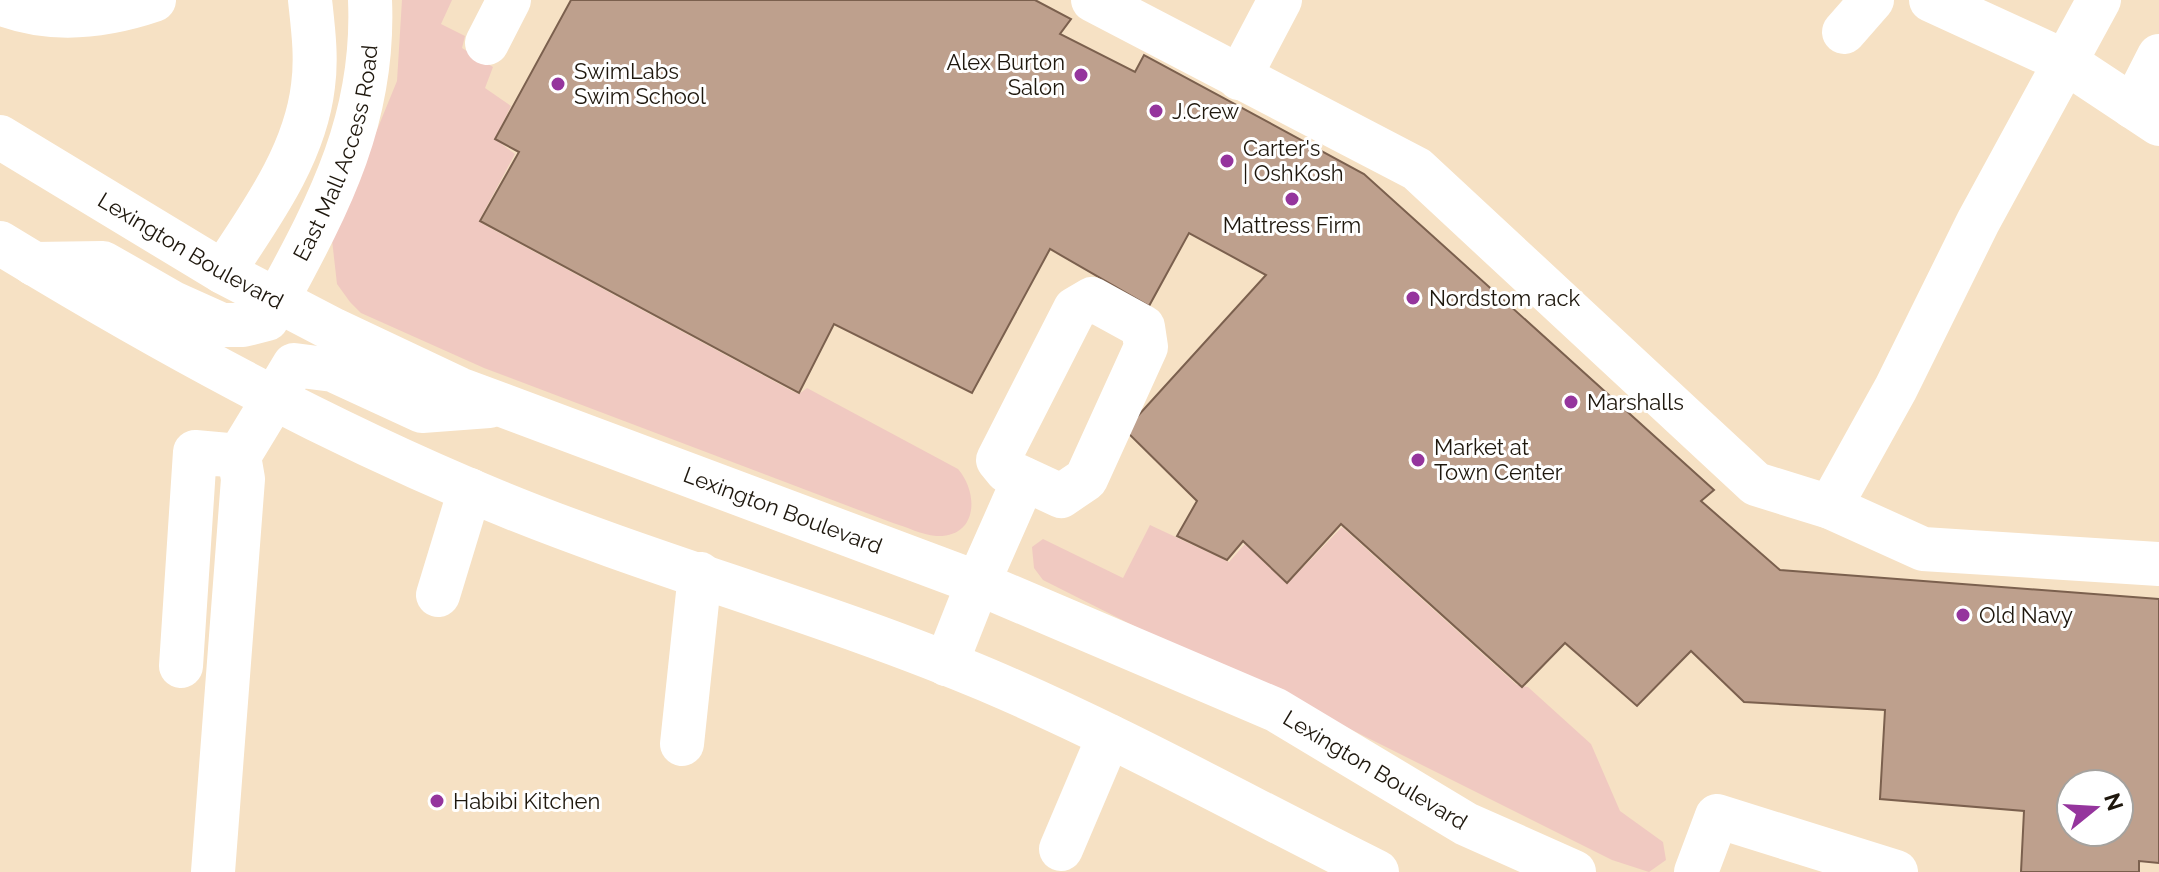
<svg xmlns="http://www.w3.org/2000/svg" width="2159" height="872" font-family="Raleway,sans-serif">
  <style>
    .green { fill: #f0c9c1 }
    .building { fill: #bea08d; stroke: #7b604e; stroke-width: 2; fill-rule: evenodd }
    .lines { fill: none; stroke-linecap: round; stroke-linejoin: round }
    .minor { stroke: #fff; stroke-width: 44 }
    .major { stroke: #fff; stroke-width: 44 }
    .poi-dot { fill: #95359d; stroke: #fff; stroke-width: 3 }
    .labels { text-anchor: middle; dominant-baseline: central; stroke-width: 6; stroke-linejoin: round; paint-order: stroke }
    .poi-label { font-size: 22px; fill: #1e170d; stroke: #fff; text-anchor: start }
    .street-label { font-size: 22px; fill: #1e170d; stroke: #fff }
  </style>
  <rect width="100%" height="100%" fill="#f6e1c4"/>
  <g class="green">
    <path d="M402,0H452L441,24L465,36L462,48L493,67L485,88L511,106L495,139L515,154L480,219L481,223L792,391L799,394L807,388L958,469C979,493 978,538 936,536C922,535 907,527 893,523L484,368L361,313L350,302L337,284L332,240L397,81Z"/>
    <polygon points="1150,525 1229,562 1245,544 1287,584 1342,527 1517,685 1528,687 1591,744 1620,811 1663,842 1666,860 1649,872 1612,860 1252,680 1150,634 1043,580 1034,568 1032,547 1043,539 1123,578"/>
  </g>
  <path class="building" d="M571,0H1035L1071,19L1060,34L1135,72L1144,55L1364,174L1714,490L1701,501L1780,570L2159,599V863L2139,861V872H2021L2024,811L1880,799L1885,710L1744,702L1691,651L1637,706L1565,643L1522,687L1341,524L1287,583L1243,541L1227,560L1177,536L1197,501L1125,430L1266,275L1189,233L1149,306L1050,249L972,393L834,324L799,393L480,221L519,152L495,139ZM2071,784H2119V832H2071Z"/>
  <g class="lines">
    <g class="minor">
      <polyline points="1093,0 1417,169 1756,484 1830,507 1923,549 2159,564"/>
      <polyline points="1931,0 2064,61 2159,124"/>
      <path d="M0,3C50,23 104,17 154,0"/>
      <polyline points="1844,32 1872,0"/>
      <polyline points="487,43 509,0"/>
      <polyline points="1239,78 1280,0"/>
      <polyline points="2133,107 2159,56"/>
      <path d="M223,272C260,216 305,155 313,86C317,57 313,28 310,0"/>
      <polygon points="1092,299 1143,327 1146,347 1086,479 1061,496 1007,471 998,460 1075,309"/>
      <path id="s1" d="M277,300C331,201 375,116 370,0"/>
      <polyline points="1830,507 1896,388 1978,222 2099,0"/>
      <polyline points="978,583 1024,479"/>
      <polyline points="438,595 470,490"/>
      <polyline points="181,666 195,452 239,456"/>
      <polyline points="682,744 700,574"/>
      <polyline points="1061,849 1109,736"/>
      <polyline points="213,872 243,479 239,456 273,400"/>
      <polyline points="1696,872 1717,816 1896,872"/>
    </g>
    <g class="major">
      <path id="s2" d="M0,137L223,272L334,330L459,389L978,583L1276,710L1466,824L1574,872"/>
      <path d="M0,243C159,340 321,429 493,500C655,567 826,612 987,680C1121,737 1248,808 1377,872"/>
      <polyline points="34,264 103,263 173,303 222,325 243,325 267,319 277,300"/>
      <polyline points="273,400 294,365 333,370 422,411 489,406"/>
      <polyline points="946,664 978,583"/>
    </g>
  </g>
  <g class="poi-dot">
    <circle cx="1081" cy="75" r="8"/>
    <circle cx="558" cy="84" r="8"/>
    <circle cx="1156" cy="111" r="8"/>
    <circle cx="1227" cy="161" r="8"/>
    <circle cx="1292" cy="199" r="8"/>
    <circle cx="1413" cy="298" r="8"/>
    <circle cx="1571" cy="402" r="8"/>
    <circle cx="1418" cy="460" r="8"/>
    <circle cx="1963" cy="615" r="8"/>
    <circle cx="437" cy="801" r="8"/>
  </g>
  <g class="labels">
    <g class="poi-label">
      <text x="1065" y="62" text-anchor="end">Alex Burton<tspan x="1065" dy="25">Salon</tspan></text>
      <text x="574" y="71">SwimLabs<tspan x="574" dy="25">Swim School</tspan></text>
      <text x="1172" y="111">J.Crew</text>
      <text x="1243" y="148">Carter's<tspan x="1243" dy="25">| OshKosh</tspan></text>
      <text x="1292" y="225" text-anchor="middle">Mattress Firm</text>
      <text x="1429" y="298">Nordstom rack</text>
      <text x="1587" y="402">Marshalls</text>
      <text x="1434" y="447">Market at<tspan x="1434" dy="25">Town Center</tspan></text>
      <text x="1979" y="615">Old Navy</text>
      <text x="453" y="801">Habibi Kitchen</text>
    </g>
    <g class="street-label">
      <text stroke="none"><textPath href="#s1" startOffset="160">East Mall Access Road</textPath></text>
      <text stroke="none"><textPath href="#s2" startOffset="222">Lexington Boulevard</textPath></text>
      <text stroke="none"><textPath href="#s2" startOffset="870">Lexington Boulevard</textPath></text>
      <text stroke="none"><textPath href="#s2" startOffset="1518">Lexington Boulevard</textPath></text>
    </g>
  </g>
  <g transform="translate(2095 808) rotate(72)"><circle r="38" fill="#ffffff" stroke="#a5a29e" stroke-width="2"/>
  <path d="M0-6L14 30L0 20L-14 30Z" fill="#95359d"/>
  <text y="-12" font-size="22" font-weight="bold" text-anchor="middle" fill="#1e170d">N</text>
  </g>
</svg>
